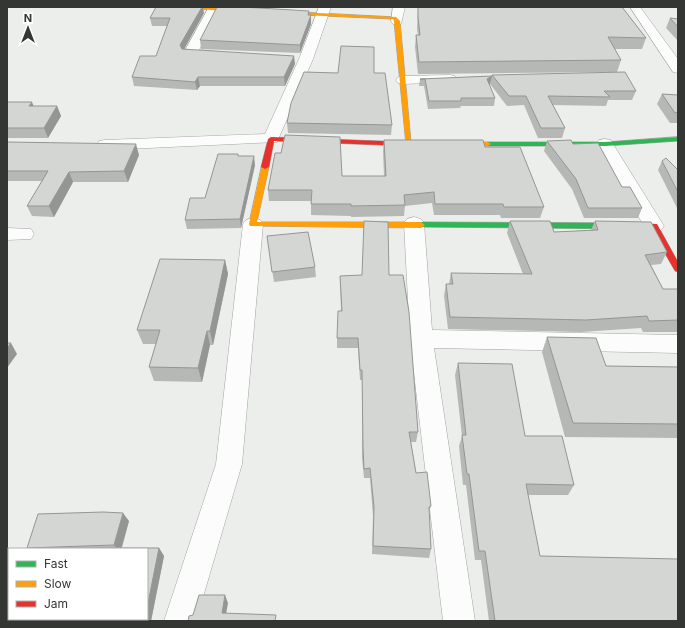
<svg xmlns="http://www.w3.org/2000/svg" width="685" height="628" font-family="Inter,sans-serif">
  <style>
    .lines { fill: none; stroke-linecap: round; stroke-linejoin: round }
    .street-casing { stroke: #a2a4a2; stroke-width: 1 }
    .fast-casing { stroke: #a2a4a2; stroke-width: 1 }
    .slow-casing { stroke: #a2a4a2; stroke-width: 1 }
    .jam-casing { stroke: #a2a4a2; stroke-width: 1 }
    .street { fill: #fcfcfc; fill-rule: evenodd }
    .fast { fill: #30b455; fill-rule: evenodd }
    .slow { fill: #ff9f0a; fill-rule: evenodd }
    .jam { fill: #e5322d; fill-rule: evenodd }
    .wall { fill: #b6b8b6 }
    .shaded-wall { fill: #949694 }
    .building { fill: #d4d6d4; stroke: #949694 }
  </style>
  <rect width="100%" height="100%" fill="#eceeec"/>
  <g class="lines">
    <g class="street-casing">
      <g id="street">
        <polygon points="209,7 219,7 220,9 199,50 220,52 222,55 220,58 185,57 183,54"/>
        <polygon points="319,7 331,7 313,59 277,142 105,150 99,149 97,145 99,141 105,140 265,134 299,59"/>
        <polygon points="393,7 405,7 401,24 393,24 391,21"/>
        <polygon points="630,7 640,7 678,59 678,73 673,72"/>
        <polygon points="450,75 455,76 457,79 455,82 403,84 398,83 396,80 398,77 403,76"/>
        <polygon points="605,139 611,140 613,144 664,226 661,230 654,232 647,230 644,226 597,144 599,140"/>
        <polygon points="414,217 421,219 424,223 432,330 678,335 678,353 434,348 475,621 443,621 410,339 404,223 407,219"/>
        <polygon points="253,218 260,220 263,224 242,464 196,621 164,621 216,464 243,224 246,220"/>
        <polygon points="7,228 31,229 34,234 31,239 7,240"/>
      </g>
    </g>
    <g class="fast-casing">
      <g id="fast">
        <polygon points="678,137 678,141 605,146 488,146 485,144 488,142 605,142"/>
        <polygon points="421,222 639,223 643,226 639,229 418,227 417,225"/>
      </g>
    </g>
    <g class="slow-casing">
      <g id="slow">
        <polygon points="186,7 246,9 249,11 246,13 188,8"/>
        <polygon points="280,11 396,17 400,21 411,142 488,142 491,144 488,146 406,145 394,21 393,19 278,14 277,13"/>
        <polygon points="262,165 265,165 269,167 257,222 421,222 425,225 421,228 250,226 249,224"/>
      </g>
    </g>
    <g class="jam-casing">
      <g id="jam">
        <polygon points="271,137 408,142 411,144 408,146 274,141 269,167 265,169 261,167 268,139"/>
        <polygon points="639,223 657,224 678,262 678,272 675,271 651,229 636,228 635,226 636,224"/>
      </g>
    </g>
    <use href="#street" class="street"/>
    <use href="#fast" class="fast"/>
    <use href="#slow" class="slow"/>
    <use href="#jam" class="jam"/>
  </g>
  <g class="wall">
    <polygon points="286,7 309,7 309,8"/>
    <polygon points="418,7 622,7 646,38 642,49 615,49 621,60 617,72 418,74 415,47 416,35 418,35 417,29"/>
    <polygon points="309,11 309,15 311,24 300,53 201,49 200,40"/>
    <polygon points="204,13 184,49 295,64 285,86 200,86 197,90 134,86 132,77 156,56 167,26 152,26 150,18"/>
    <polygon points="670,18 678,19 678,41 666,28"/>
    <polygon points="374,73 392,125 391,135 288,133 287,123"/>
    <polygon points="492,75 636,91 632,100 608,100 606,106 553,105 565,128 562,138 538,138 524,105 507,106 490,84"/>
    <polygon points="492,76 490,84 489,85 495,98 494,106 461,106 460,108 428,109 424,86 419,86 420,79"/>
    <polygon points="662,94 678,95 678,123 670,123 657,104"/>
    <polygon points="7,102 33,106 57,106 61,116 48,138 7,138"/>
    <polygon points="384,140 485,147 544,207 540,218 501,218 500,215 434,215 432,203 405,206 404,216 351,217 351,216 311,215 311,201 269,201 268,190 342,176 384,176 383,151"/>
    <polygon points="547,141 573,144 622,187 642,208 638,218 584,218 572,189 544,151"/>
    <polygon points="7,142 139,155 128,182 73,182 54,217 32,216 27,206 42,181 7,181"/>
    <polygon points="238,154 238,156 255,165 241,228 187,229 185,220 205,198"/>
    <polygon points="662,161 678,170 678,210 658,170"/>
    <polygon points="510,221 554,232 591,230 595,221 667,252 661,264 651,265 663,289 678,289 678,332 643,332 641,328 581,332 448,329 444,296 446,284 449,284 451,273 523,274 507,233"/>
    <polygon points="267,236 315,267 316,277 274,282"/>
    <polygon points="225,260 228,274 213,345 210,345 202,382 154,381 149,367 156,344 143,344 137,330"/>
    <polygon points="389,275 418,432 416,442 411,442 416,473 431,506 429,512 431,549 429,558 372,554 373,516 370,478 364,478 362,458 362,380 360,380 358,348 337,348 337,338 341,311 340,276"/>
    <polygon points="547,337 606,366 678,367 678,440 677,438 565,437 542,352"/>
    <polygon points="458,363 525,436 574,485 568,495 528,495 540,556 678,621 489,621 481,560 475,560 466,485 463,485 459,446 462,436 455,375"/>
    <polygon points="129,521 122,548 159,548 164,556 151,621 82,621 147,549 28,549 27,548"/>
  </g>
  <g class="shaded-wall">
    <polygon points="202,7 203,7 204,13 182,53 180,45"/>
    <polygon points="309,11 309,19 311,15 311,24 300,53 300,45 308,15"/>
    <polygon points="294,56 295,64 285,86 284,77"/>
    <polygon points="492,76 490,84 485,87 487,79"/>
    <polygon points="198,77 200,86 197,90 195,82"/>
    <polygon points="32,102 36,112 29,106"/>
    <polygon points="57,106 61,116 48,138 44,128"/>
    <polygon points="136,144 139,155 128,182 124,171"/>
    <polygon points="254,156 255,165 241,228 240,219"/>
    <polygon points="69,172 73,182 54,217 49,206"/>
    <polygon points="225,260 228,274 213,345 210,331"/>
    <polygon points="207,331 210,345 202,382 198,368"/>
    <polygon points="11,343 17,354 7,368 7,348"/>
    <polygon points="123,513 129,521 121,549 117,549 114,545"/>
    <polygon points="159,548 164,556 151,621 144,621 145,619 147,619 147,608"/>
    <polygon points="225,595 228,603 225,620 222,613"/>
  </g>
  <g class="building">
    <polygon points="156,7 202,7 180,45 182,49 294,56 284,77 198,77 195,82 132,77 140,56 156,56 170,18 150,18"/>
    <polygon points="217,7 242,7 309,11 308,15 311,15 300,45 200,40"/>
    <polygon points="418,7 622,7 646,38 608,37 621,60 419,62 416,35 420,35 418,17"/>
    <polygon points="670,18 678,19 678,27"/>
    <polygon points="341,46 374,47 374,73 385,73 392,125 287,123 291,103 304,72 338,73"/>
    <polygon points="625,72 636,91 604,91 610,97 548,96 565,128 541,128 526,96 509,96 492,75"/>
    <polygon points="492,76 487,79 495,98 461,98 461,101 429,101 425,79 420,79"/>
    <polygon points="662,94 678,95 678,112 675,113"/>
    <polygon points="7,102 32,102 29,106 57,106 44,128 7,128"/>
    <polygon points="285,135 340,137 342,176 386,176 384,140 483,140 485,147 520,147 544,207 504,207 503,204 435,204 434,192 404,195 405,205 351,206 351,204 311,204 312,190 268,190 275,153 281,153"/>
    <polygon points="571,140 573,144 598,143 622,187 630,187 642,208 588,208 576,179 547,141"/>
    <polygon points="7,142 136,144 124,171 69,172 49,206 27,206 48,171 7,171"/>
    <polygon points="218,154 238,154 238,156 254,156 240,219 185,220 190,198 205,198"/>
    <polygon points="666,158 678,170 678,192 662,161"/>
    <polygon points="364,221 388,222 389,275 403,275 409,312 418,432 409,432 416,473 427,472 431,506 429,507 431,549 373,546 374,507 370,468 364,469 363,448 362,370 360,370 358,338 337,338 338,311 342,311 340,276 362,275"/>
    <polygon points="510,221 550,221 554,232 598,230 595,221 651,222 667,252 645,255 663,289 678,289 678,320 649,321 647,316 586,320 450,317 446,284 453,284 451,273 532,274"/>
    <polygon points="308,232 315,267 272,272 267,236"/>
    <polygon points="160,259 225,260 210,331 207,331 198,368 149,367 160,330 137,330"/>
    <polygon points="547,337 596,338 606,366 678,367 678,424 573,423"/>
    <polygon points="7,343 11,343 7,348"/>
    <polygon points="458,363 512,364 525,436 562,436 574,485 526,484 540,556 678,559 678,621 495,621 485,551 479,551 469,474 467,474 462,435 466,435"/>
    <polygon points="103,512 123,513 114,545 27,548 38,514"/>
    <polygon points="97,548 159,548 147,608 147,549 97,549"/>
    <polygon points="199,595 225,595 222,613 276,615 275,621 188,621 189,616 193,615"/>
    <polygon points="82,619 145,619 144,621 82,621"/>
  </g>
  <rect width="685" height="628" fill="none" stroke="#343634" stroke-width="16"/>
  <rect x="8" y="548" width="140" height="72" fill="#ffffff" stroke="#aeafae"/>
  <rect x="16" y="561" width="20" height="6" fill="#30b455" stroke="#aeafae"/>
  <text x="44" y="568" font-size="12" fill="#343634">Fast</text>
  <rect x="16" y="581" width="20" height="6" fill="#ff9f0a" stroke="#aeafae"/>
  <text x="44" y="588" font-size="12" fill="#343634">Slow</text>
  <rect x="16" y="601" width="20" height="6" fill="#e5322d" stroke="#aeafae"/>
  <text x="44" y="608" font-size="12" fill="#343634">Jam</text>
  <g transform="translate(28 28)" stroke="#ffffff" stroke-width="3" paint-order="stroke">
  <path d="M0-3L7 15L0 10L-7 15Z" fill="#343634"/>
  <text y="-6" font-size="11" font-weight="bold" text-anchor="middle" fill="#343634">N</text>
  </g>
</svg>
